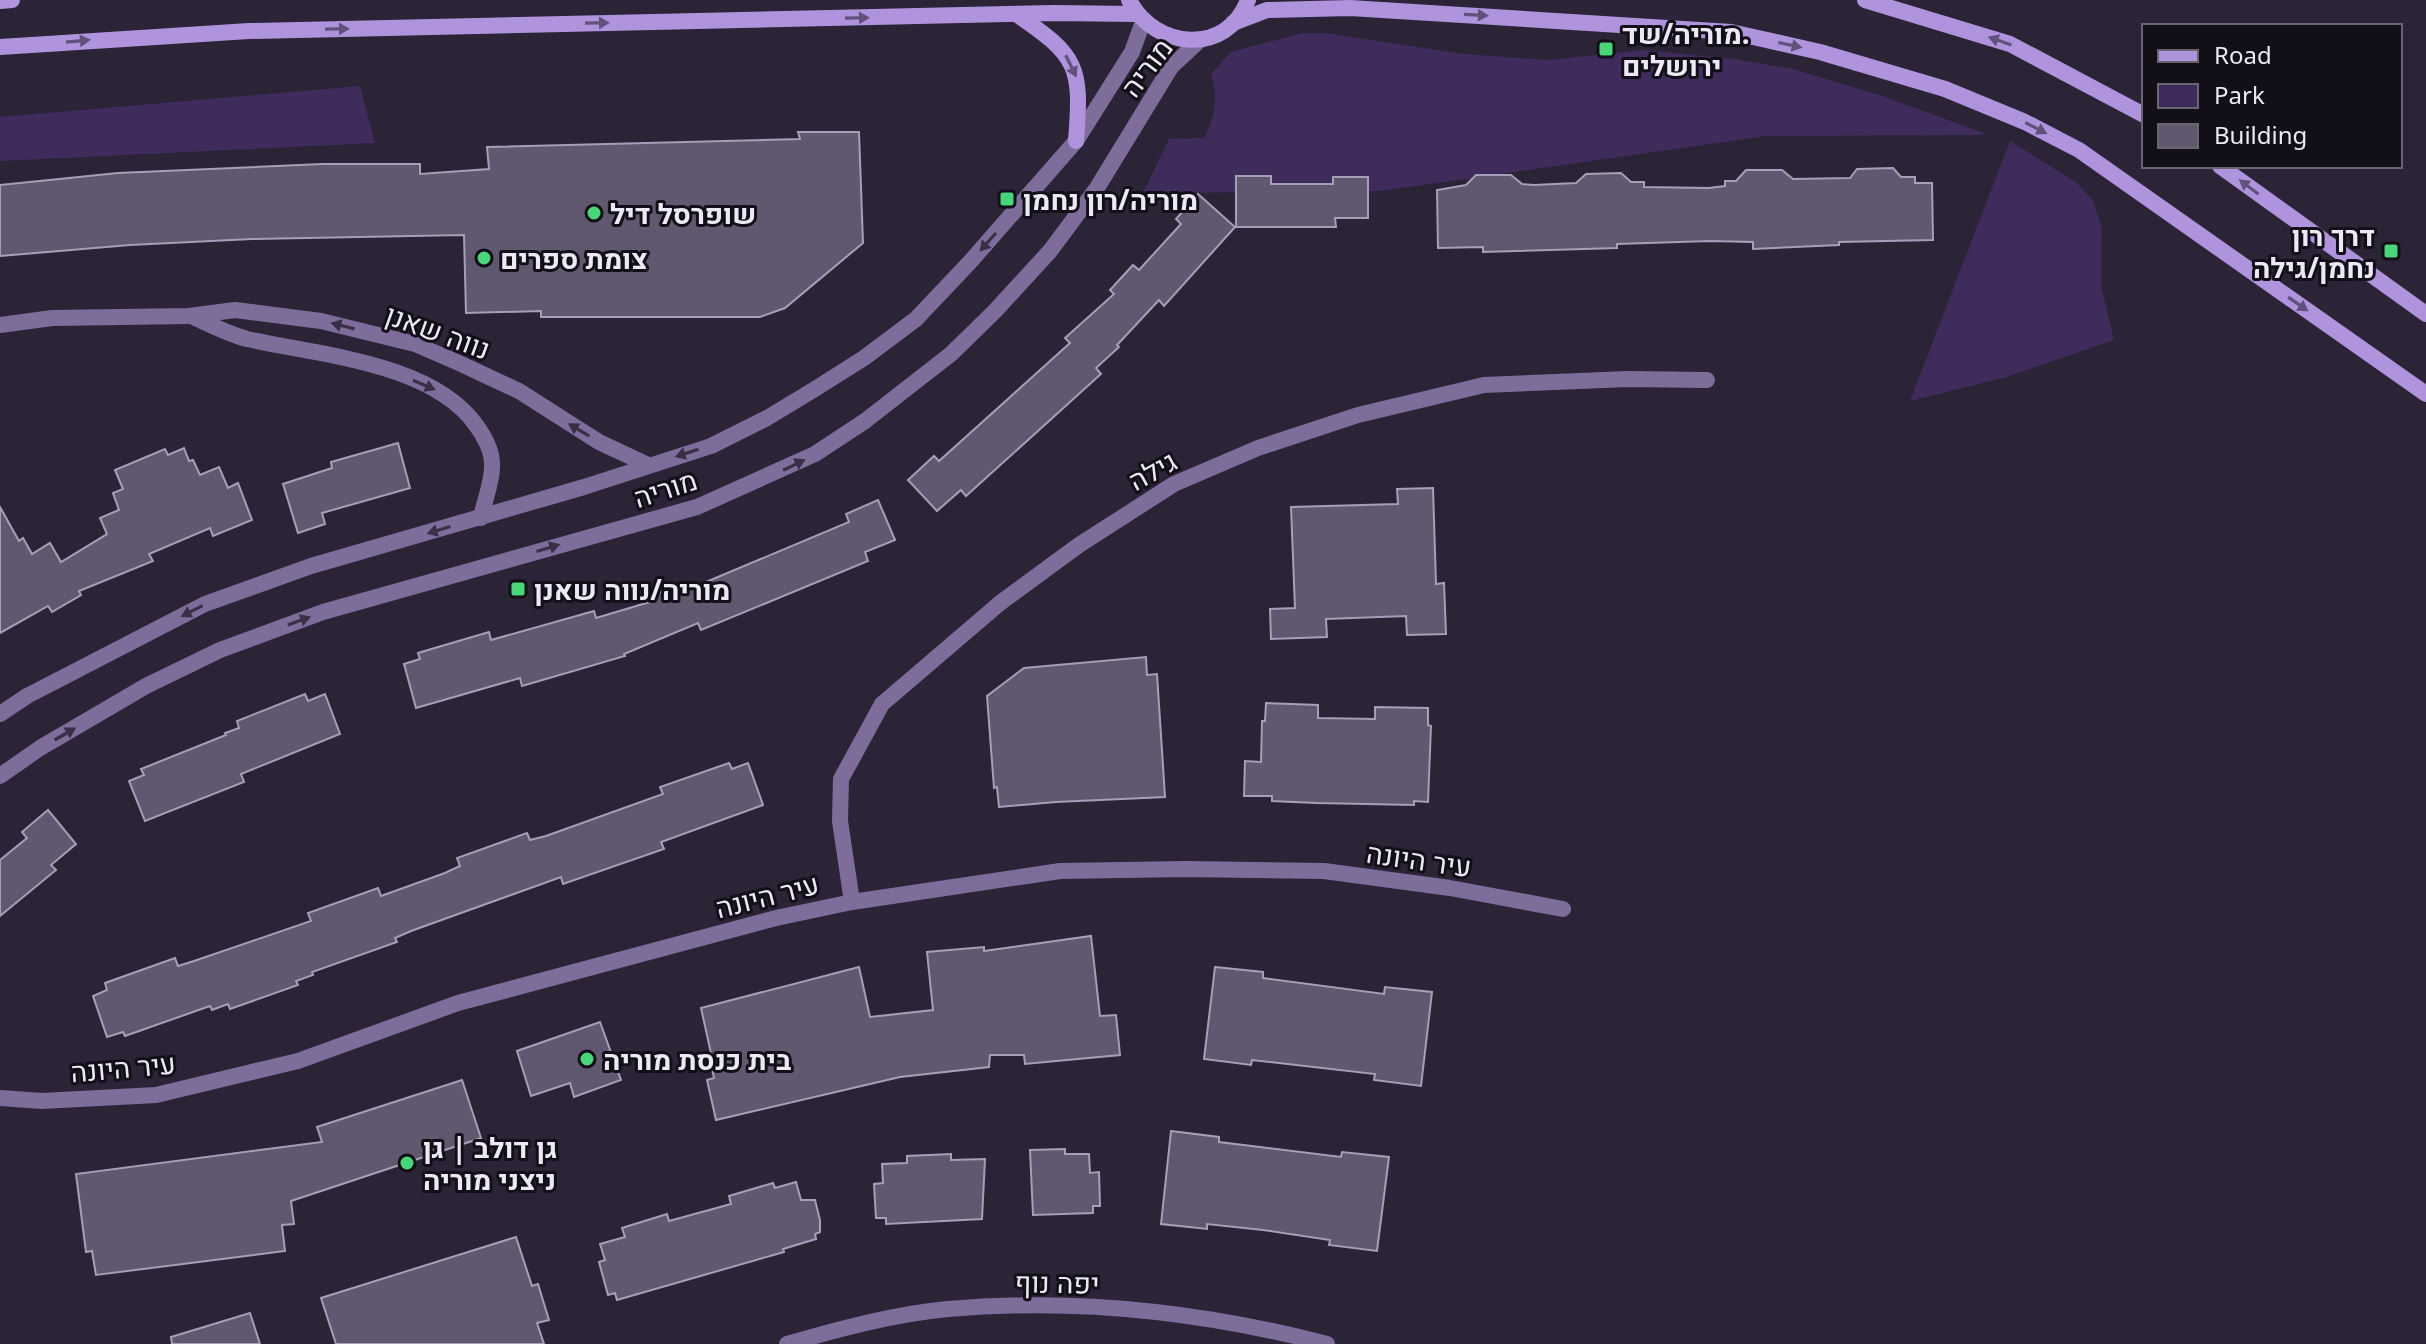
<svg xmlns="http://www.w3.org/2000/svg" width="2426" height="1344" font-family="'Noto Sans',Heebo,sans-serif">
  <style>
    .green { fill: #402b5d }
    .building { fill: #5f586e; stroke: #a79eb7; stroke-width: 2 }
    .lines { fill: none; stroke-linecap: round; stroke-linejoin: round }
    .minor { stroke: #7e6d9b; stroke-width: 16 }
    .tertiary { stroke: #7e6d9b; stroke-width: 16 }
    .secondary { stroke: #af94dd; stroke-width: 16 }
    .oneway { fill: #60527a }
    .oneway2 { fill: #383046 }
    .poi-dot { fill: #47d779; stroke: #120f18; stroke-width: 3 }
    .labels { text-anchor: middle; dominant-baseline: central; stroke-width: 6; stroke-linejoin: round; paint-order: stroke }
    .poi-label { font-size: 28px; font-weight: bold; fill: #ece8f5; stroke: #120f18; text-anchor: start }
    .street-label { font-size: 28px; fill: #ece8f5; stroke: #120f18 }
  </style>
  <rect width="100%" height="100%" fill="#2b2437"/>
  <g class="green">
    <path d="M1303,33H1325L1463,54L1549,60L1644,50L1734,59L1793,69L1882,96L1984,133L1981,135L1766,136L1380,191L1143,193L1169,139L1204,138C1215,118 1219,95 1211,74L1231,52Z"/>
    <polygon points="360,86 375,143 0,161 0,117"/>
    <polygon points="2010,141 2077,183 2093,201 2102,228 2101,286 2114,340 2006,377 1910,401"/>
  </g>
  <g class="building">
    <polygon points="798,132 859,132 863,243 785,308 760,317 541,317 541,311 466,313 464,235 252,239 130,245 0,256 0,185 118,173 322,164 420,164 420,174 489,169 487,147 800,139"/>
    <polygon points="1893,168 1901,177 1915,177 1915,183 1932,183 1933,240 1839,242 1839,245 1753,249 1753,242 1710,241 1617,244 1617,248 1483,252 1483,247 1438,248 1437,190 1466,185 1476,175 1511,175 1522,184 1534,185 1576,183 1586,174 1621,173 1631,182 1644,182 1644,187 1709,188 1725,186 1725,181 1736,181 1746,170 1782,170 1793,179 1850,178 1857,169"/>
    <polygon points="1236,176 1271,176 1271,184 1333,184 1333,177 1368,177 1368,218 1335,218 1336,227 1236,227"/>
    <polygon points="1198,194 1235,227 1164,306 1159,300 1117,345 1119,347 1096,368 1101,374 966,496 961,490 937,511 908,480 934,456 939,461 1070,343 1065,338 1114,294 1110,290 1133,265 1139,270 1181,224 1176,219"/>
    <polygon points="398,443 410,488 322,513 325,524 298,533 283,484 332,468 331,462"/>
    <polygon points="184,448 189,461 193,460 200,475 219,467 228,488 238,483 252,520 213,536 210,528 149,554 153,561 79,591 81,595 52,612 48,606 0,633 0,507 19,541 23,538 32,554 50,543 61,562 107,534 100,518 119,510 113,493 123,489 115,470 165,449 168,455"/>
    <polygon points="1433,488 1436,584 1444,583 1446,634 1407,635 1406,616 1326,619 1327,637 1271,639 1270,609 1295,608 1291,507 1398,504 1397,489"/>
    <polygon points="878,500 895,540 865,552 868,561 701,630 698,623 624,654 625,656 522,686 520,678 416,708 404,664 420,659 418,653 489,632 491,640 594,611 596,618 653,601 651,596 684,583 687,590 849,522 846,514"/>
    <polygon points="1146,657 1147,675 1157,674 1165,797 1056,802 999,807 997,787 994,788 987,696 1024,668"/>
    <polygon points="305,694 308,701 325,694 340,734 241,774 244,782 145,821 129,781 144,775 141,769 226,735 225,733 239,728 237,721"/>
    <polygon points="1266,703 1318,705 1318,718 1375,719 1375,707 1428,708 1428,725 1431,726 1428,802 1414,801 1414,805 1316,803 1272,801 1272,796 1244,796 1245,761 1261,762 1262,721 1265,721"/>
    <polygon points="729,763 732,769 748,763 763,805 661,842 664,849 563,884 561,877 411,931 395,938 397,942 312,972 313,975 296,981 298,985 230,1009 228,1004 212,1010 210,1006 125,1036 123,1032 107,1037 93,996 107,990 105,983 175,958 178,966 194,961 311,921 308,913 378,888 381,896 445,873 460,866 457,858 527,833 530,840 546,836 663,794 660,787"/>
    <polygon points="48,810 76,844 51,865 56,870 0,916 0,860 27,838 22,832"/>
    <polygon points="1091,936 1100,1016 1116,1015 1120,1055 1025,1064 1024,1055 990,1055 989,1067 900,1077 716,1120 707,1080 714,1078 710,1059 712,1058 701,1008 859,967 870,1017 933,1010 927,952 984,947 984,951"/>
    <polygon points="1215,967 1263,972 1263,978 1384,994 1385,987 1432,992 1421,1086 1374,1080 1375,1074 1252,1060 1251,1065 1204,1059"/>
    <polygon points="600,1022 621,1080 574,1097 570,1083 531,1096 517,1051"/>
    <polygon points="462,1080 481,1138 291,1201 294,1224 282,1225 285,1251 96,1275 92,1251 86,1252 76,1174 322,1142 317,1127"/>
    <polygon points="1171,1131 1219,1137 1219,1142 1341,1157 1342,1152 1389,1157 1377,1251 1329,1245 1330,1240 1263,1230 1207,1224 1207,1229 1161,1224"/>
    <polygon points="1065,1149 1065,1154 1089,1154 1090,1173 1099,1172 1100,1206 1093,1206 1093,1213 1033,1215 1030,1150"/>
    <polygon points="951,1154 951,1160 985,1159 982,1219 886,1224 886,1218 876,1218 874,1184 883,1183 882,1164 907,1163 907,1156"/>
    <polygon points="796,1182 801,1200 815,1200 820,1220 820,1232 815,1234 816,1239 783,1249 784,1252 617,1300 615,1293 608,1295 599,1262 605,1260 600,1244 625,1237 622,1228 667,1214 669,1221 731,1204 729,1196 773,1183 775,1188"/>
    <polygon points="516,1237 532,1286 538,1284 549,1320 537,1323 544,1344 336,1344 321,1298"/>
    <polygon points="250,1313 260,1344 172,1344 171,1337"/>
  </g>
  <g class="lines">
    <g class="minor">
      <path d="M191,316C209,324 228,334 247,339C317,355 431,362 476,425C484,436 492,450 492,464C493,481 484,501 481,518"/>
      <polyline points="0,325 52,318 189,316 235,310 321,321 415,344 459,363 519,391 599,442 648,465"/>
      <polyline points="852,902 840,821 841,779 882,704 1000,603 1079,545 1174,484 1258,448 1358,415 1484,385 1628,379 1707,380"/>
      <polyline points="0,1098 42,1101 156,1095 298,1061 458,1003 776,918 852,902 1060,871 1185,869 1324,871 1450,888 1563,909"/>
      <path d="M787,1344C839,1329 894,1314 948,1309C1074,1298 1204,1312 1327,1344"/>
    </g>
    <g class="tertiary">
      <polyline points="0,714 27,696 205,604 311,566 584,487 711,446 767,418 815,389 864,358 916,319 970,262 1076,141 1132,52 1143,22"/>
      <polyline points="0,776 40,748 146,686 220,650 323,612 697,507 815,454 865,421 951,354 995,311 1050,251 1097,188 1171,67 1201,39"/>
    </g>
    <g class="secondary">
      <path d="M1129,0C1155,50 1227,56 1248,0"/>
      <polyline points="1865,0 2010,44 2144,115"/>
      <polyline points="0,1 12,0"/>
      <path d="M1016,14C1078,56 1082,66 1076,141"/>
      <polyline points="1233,23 1267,10 1350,8 1731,32 1820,52 1945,89 2025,122 2079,150 2426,394"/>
      <polyline points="0,47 249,31 1053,13 1136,14"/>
      <polyline points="2220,166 2426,314"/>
    </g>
  </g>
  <defs><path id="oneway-solid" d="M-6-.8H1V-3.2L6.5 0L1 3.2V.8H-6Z" transform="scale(2)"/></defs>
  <g class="oneway">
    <use href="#oneway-solid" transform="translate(1476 15) rotate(3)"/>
    <use href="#oneway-solid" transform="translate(857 18) rotate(-1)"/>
    <use href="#oneway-solid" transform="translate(597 23) rotate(-1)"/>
    <use href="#oneway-solid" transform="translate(337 29) rotate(-1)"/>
    <use href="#oneway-solid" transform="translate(78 41) rotate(-5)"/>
    <use href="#oneway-solid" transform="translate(2000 41) rotate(-161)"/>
    <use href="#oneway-solid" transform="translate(1790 45) rotate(12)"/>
    <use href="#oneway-solid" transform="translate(1071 66) rotate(64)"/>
    <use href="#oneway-solid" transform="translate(2036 128) rotate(27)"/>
    <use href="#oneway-solid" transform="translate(2249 187) rotate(-143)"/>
    <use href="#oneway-solid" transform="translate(2298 304) rotate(35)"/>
  </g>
  <g class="oneway2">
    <use href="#oneway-solid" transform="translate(988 242) rotate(131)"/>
    <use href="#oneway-solid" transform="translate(343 326) rotate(-166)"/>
    <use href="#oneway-solid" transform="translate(424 385) rotate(23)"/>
    <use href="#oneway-solid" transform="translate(579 430) rotate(-149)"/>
    <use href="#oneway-solid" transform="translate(687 453) rotate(162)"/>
    <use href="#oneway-solid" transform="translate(794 465) rotate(-26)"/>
    <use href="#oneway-solid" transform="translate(439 530) rotate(163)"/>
    <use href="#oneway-solid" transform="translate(548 548) rotate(-17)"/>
    <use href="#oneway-solid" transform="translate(192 611) rotate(153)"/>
    <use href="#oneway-solid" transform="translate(299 621) rotate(-20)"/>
    <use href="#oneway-solid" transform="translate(65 734) rotate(-30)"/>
  </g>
  <g class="poi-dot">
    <rect x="1598" y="41" width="16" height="16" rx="4"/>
    <rect x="999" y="191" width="16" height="16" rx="4"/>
    <circle cx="594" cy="213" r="8"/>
    <rect x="2383" y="243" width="16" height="16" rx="4"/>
    <circle cx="484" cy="258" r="8"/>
    <rect x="510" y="581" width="16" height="16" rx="4"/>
    <circle cx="587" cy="1059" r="8"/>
    <circle cx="407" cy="1163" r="8"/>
  </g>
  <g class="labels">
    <g class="poi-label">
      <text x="1622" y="33">מוריה/שד.<tspan x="1622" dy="32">ירושלים</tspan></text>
      <text x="1023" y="199">מוריה/רון נחמן</text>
      <text x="610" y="213">שופרסל דיל</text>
      <text x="2375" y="235" text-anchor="end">דרך רון<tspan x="2375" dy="32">נחמן/גילה</tspan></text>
      <text x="500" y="258">צומת ספרים</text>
      <text x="534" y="589">מוריה/נווה שאנן</text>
      <text x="603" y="1059">בית כנסת מוריה</text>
      <text x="423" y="1147">גן דולב | גן<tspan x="423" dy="32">ניצני מוריה</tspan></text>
    </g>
    <g class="street-label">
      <text transform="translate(1146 67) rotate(-53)">מוריה</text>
      <text transform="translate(438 331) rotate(20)">נווה שאנן</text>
      <text transform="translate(1152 470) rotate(-29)">גילה</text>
      <text transform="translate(665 488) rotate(-18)">מוריה</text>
      <text transform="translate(1419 859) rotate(8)">עיר היונה</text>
      <text transform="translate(767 895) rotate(-14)">עיר היונה</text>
      <text transform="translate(123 1067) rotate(-5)">עיר היונה</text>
      <text transform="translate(1057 1282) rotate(1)">יפה נוף</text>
    </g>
  </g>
  <rect x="2142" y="24" width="260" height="144" fill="#120f18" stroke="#696670" stroke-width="2"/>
  <rect x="2158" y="50" width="40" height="12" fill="#af94dd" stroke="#696670" stroke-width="2"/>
  <text x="2214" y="64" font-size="24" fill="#ece8f5">Road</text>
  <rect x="2158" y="84" width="40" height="24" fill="#402b5d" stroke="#696670" stroke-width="2"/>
  <text x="2214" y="104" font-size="24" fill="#ece8f5">Park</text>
  <rect x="2158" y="124" width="40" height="24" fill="#5f586e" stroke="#696670" stroke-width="2"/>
  <text x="2214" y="144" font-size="24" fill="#ece8f5">Building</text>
</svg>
